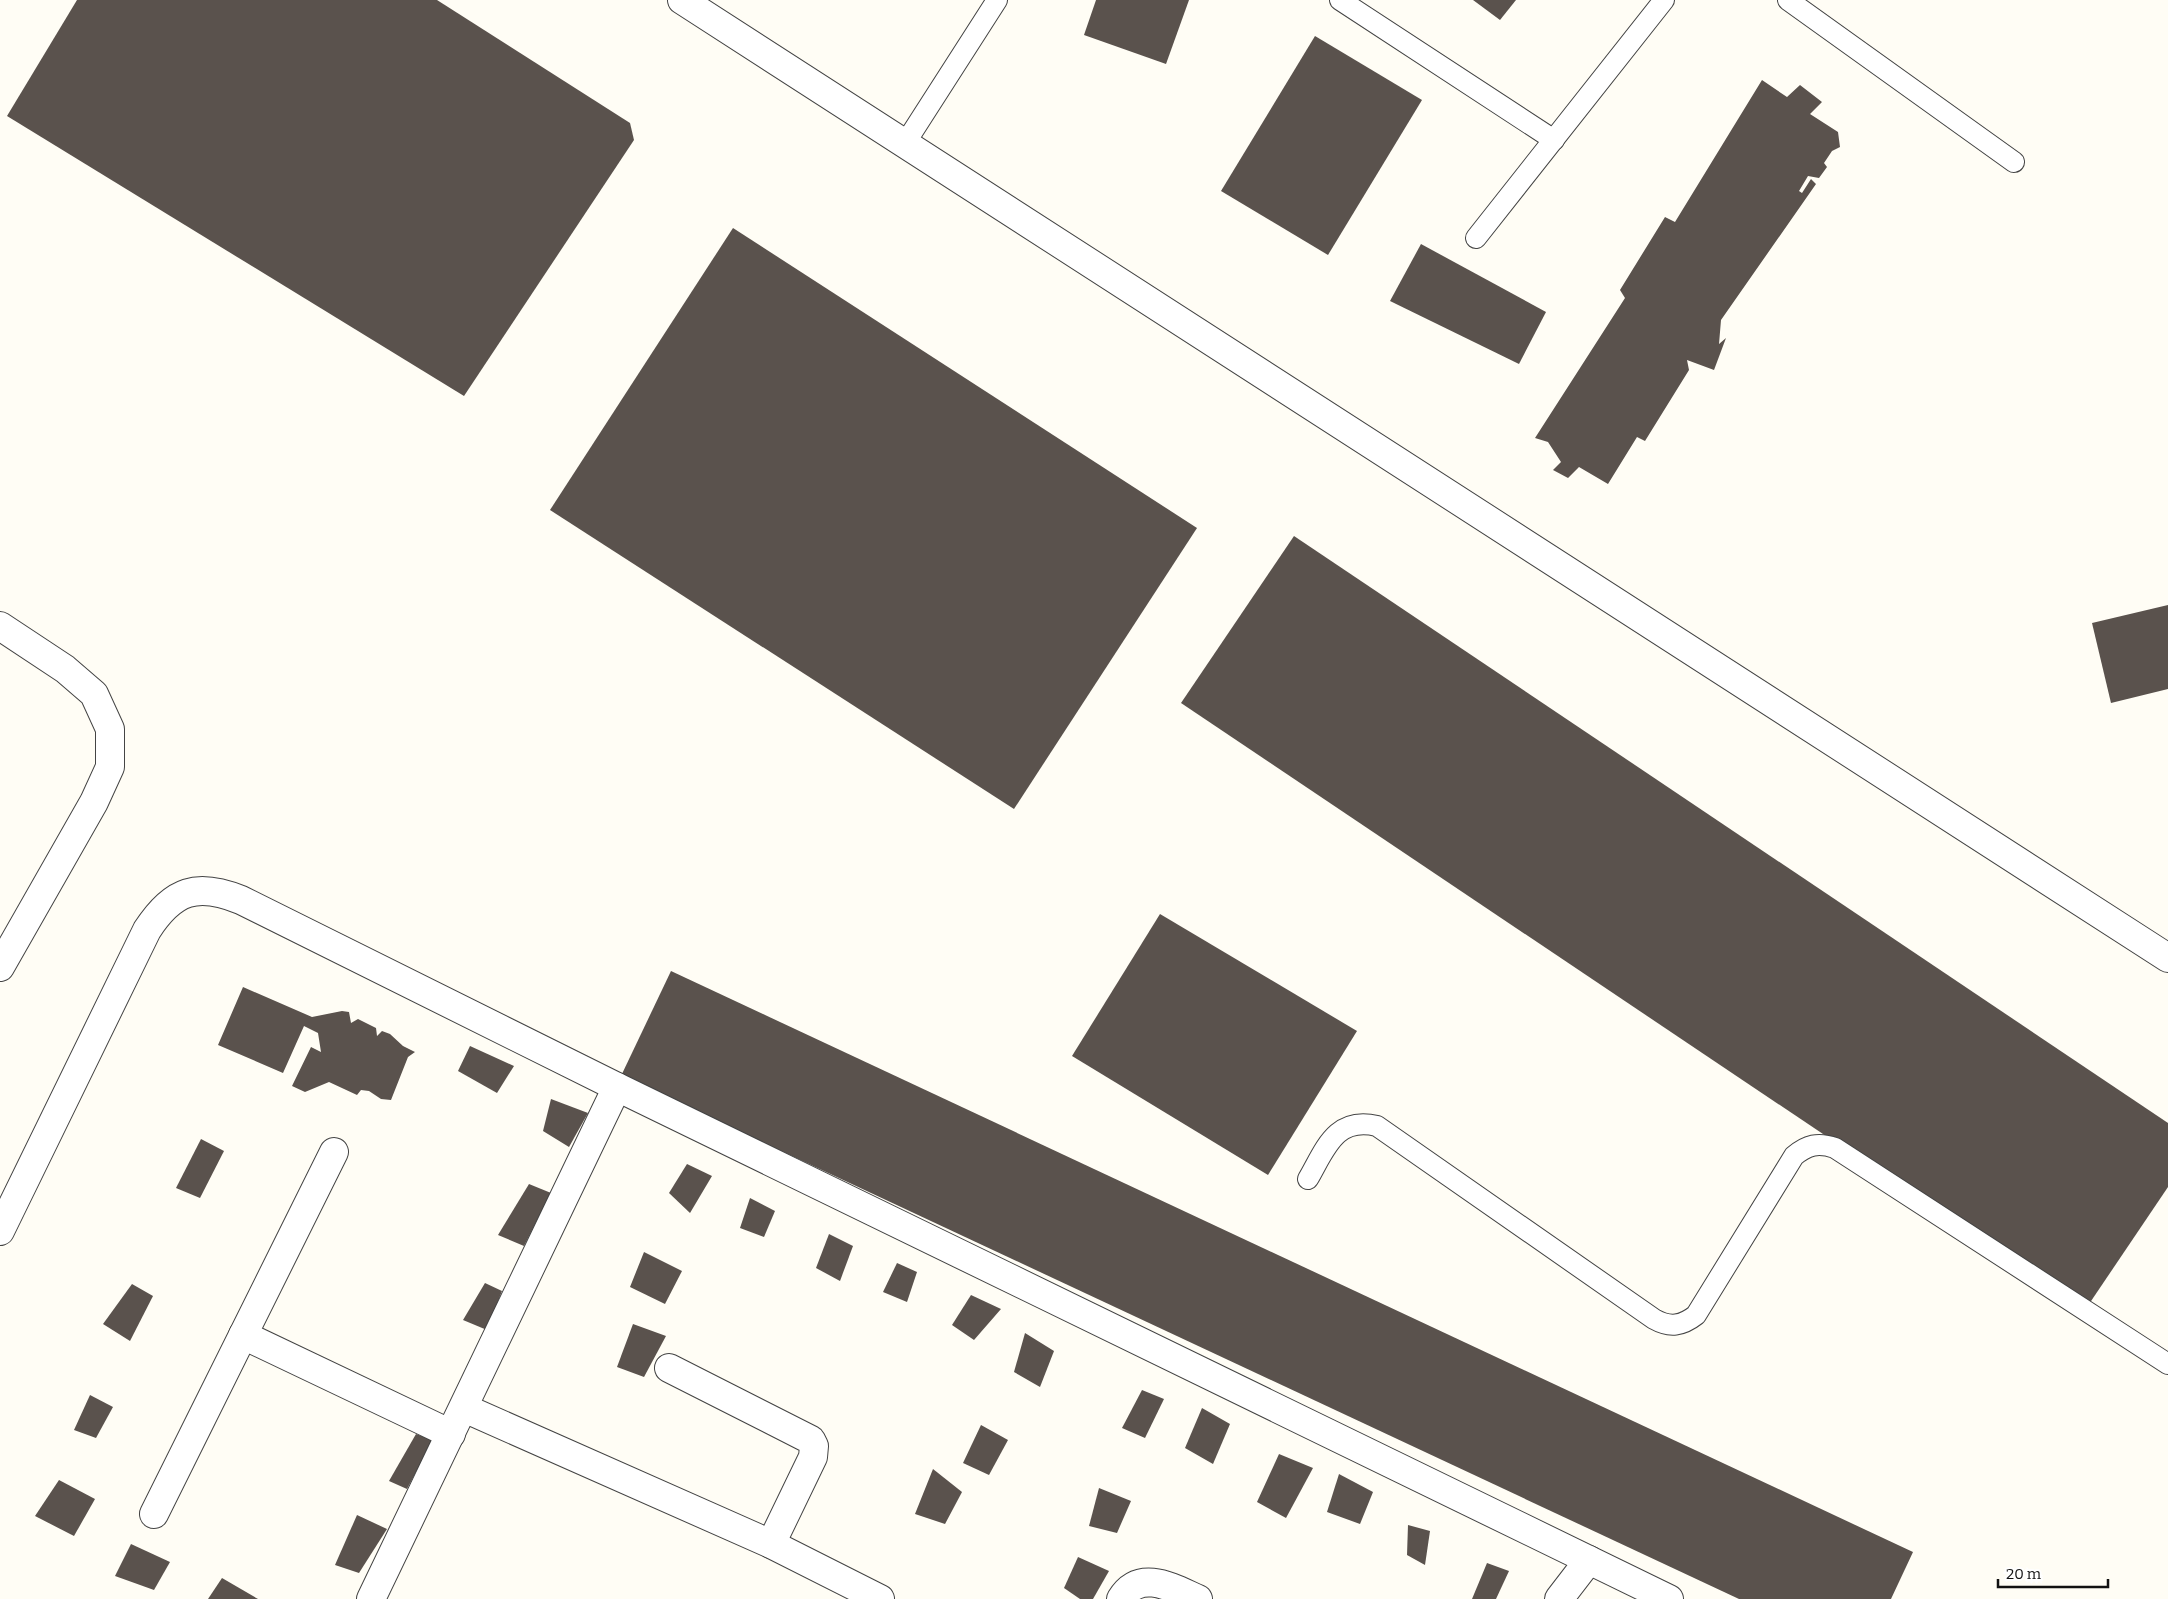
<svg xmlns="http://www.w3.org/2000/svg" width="2168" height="1599" font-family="Bitter,serif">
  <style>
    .building { fill: #5a524d }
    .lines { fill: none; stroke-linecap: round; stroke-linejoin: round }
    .service-casing { stroke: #444; stroke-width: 22 }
    .minor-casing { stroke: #444; stroke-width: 30 }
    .service { stroke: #fff; stroke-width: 20 }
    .minor { stroke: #fff; stroke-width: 28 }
  </style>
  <rect width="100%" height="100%" fill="#fffdf5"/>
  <g class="building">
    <polygon points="77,0 437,0 630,123 634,140 464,396 7,116"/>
    <polygon points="1096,0 1189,0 1166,64 1084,35"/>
    <polygon points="1473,0 1516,0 1500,20"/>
    <polygon points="1315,36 1422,100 1328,255 1221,191"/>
    <polygon points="1762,80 1787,97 1800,85 1822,102 1810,114 1838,132 1840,147 1832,151 1824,163 1827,167 1819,178 1808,176 1799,191 1802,193 1811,179 1816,184 1721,320 1719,344 1726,338 1714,370 1687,360 1689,370 1645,441 1637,437 1608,484 1579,467 1568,478 1553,470 1561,462 1548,442 1535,438 1625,298 1620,290 1665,217 1675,222"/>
    <polygon points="733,228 1197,528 1014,809 550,510"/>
    <polygon points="1421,244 1546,312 1519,364 1390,301"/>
    <polygon points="1294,536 2168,1123 2168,1187 2085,1310 1181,703"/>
    <polygon points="2168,605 2168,689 2111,703 2092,623"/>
    <polygon points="1160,914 1357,1031 1268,1175 1072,1056"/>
    <polygon points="671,971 1913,1552 1891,1599 1739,1599 621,1076"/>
    <polygon points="243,987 312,1017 342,1011 349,1012 351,1023 358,1019 376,1028 377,1036 382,1031 390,1034 403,1046 415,1052 408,1057 391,1100 381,1099 369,1091 361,1090 357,1095 329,1082 305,1092 292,1086 311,1047 321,1052 318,1033 304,1026 283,1073 218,1045"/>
    <polygon points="470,1046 514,1066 497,1093 458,1071"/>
    <polygon points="551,1099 588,1113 569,1147 543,1131"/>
    <polygon points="201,1139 224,1151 200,1198 176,1188"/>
    <polygon points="687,1164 712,1176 690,1213 669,1193"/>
    <polygon points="529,1184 551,1193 524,1246 498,1235"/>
    <polygon points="750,1198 775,1211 764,1237 740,1228"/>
    <polygon points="829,1234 853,1246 840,1281 816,1268"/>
    <polygon points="644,1252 682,1271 665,1304 630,1287"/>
    <polygon points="897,1263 917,1272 907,1302 883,1292"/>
    <polygon points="485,1283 502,1291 487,1330 463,1320"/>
    <polygon points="132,1284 153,1296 130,1341 103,1324"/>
    <polygon points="971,1295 1001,1309 974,1340 952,1325"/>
    <polygon points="633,1324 666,1336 644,1377 617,1367"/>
    <polygon points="1025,1333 1054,1351 1040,1387 1014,1372"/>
    <polygon points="1142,1390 1164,1399 1145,1438 1122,1428"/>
    <polygon points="90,1395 113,1407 96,1438 74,1430"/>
    <polygon points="1202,1408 1230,1424 1213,1464 1185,1448"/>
    <polygon points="981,1425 1008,1440 989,1475 963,1463"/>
    <polygon points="416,1434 433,1440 407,1489 389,1481"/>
    <polygon points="1279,1454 1313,1468 1286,1518 1257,1502"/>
    <polygon points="933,1469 962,1492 945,1524 915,1514"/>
    <polygon points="1339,1474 1373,1492 1360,1524 1327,1512"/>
    <polygon points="59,1480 95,1499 74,1536 35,1516"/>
    <polygon points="1099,1488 1131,1501 1117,1533 1089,1526"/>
    <polygon points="357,1515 387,1529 359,1573 335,1565"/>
    <polygon points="1408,1525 1430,1531 1425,1565 1407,1555"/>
    <polygon points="131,1544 170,1562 154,1590 115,1576"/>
    <polygon points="1078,1557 1109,1571 1093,1599 1080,1599 1064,1588"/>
    <polygon points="1487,1563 1509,1571 1496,1599 1472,1599"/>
    <polygon points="222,1578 258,1599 208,1599"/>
  </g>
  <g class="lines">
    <g class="service-casing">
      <g id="service">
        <polyline points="1340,0 1554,140"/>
        <polyline points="1788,0 2014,162"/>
        <polyline points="904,145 997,0"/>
        <polyline points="1476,238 1664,0"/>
        <path d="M1308,1179C1325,1150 1335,1116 1377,1126L1654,1319C1670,1328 1682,1326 1696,1315L1794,1156C1807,1145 1818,1142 1835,1148L2168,1364"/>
      </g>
    </g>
    <g class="minor-casing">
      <g id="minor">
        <polyline points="682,0 2168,958"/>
        <polyline points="0,626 65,669 94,694 110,729 110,767 94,802 0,967"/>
        <path d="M0,1231L147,930C173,890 197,882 241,900L617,1087L1669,1599"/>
        <polyline points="243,1335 451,1434"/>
        <polyline points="669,1368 811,1440 814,1446 813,1457 771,1544"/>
        <polyline points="464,1408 771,1544 880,1599"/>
        <polyline points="154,1514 334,1152"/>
        <polyline points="371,1599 617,1087"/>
        <path d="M1121,1599C1140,1568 1173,1588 1198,1599"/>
        <polyline points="1559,1599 1589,1560"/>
      </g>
    </g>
    <use href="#service" class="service"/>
    <use href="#minor" class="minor"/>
  </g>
  <path d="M1998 1579v8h110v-8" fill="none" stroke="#111111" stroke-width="2.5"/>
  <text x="2006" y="1579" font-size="15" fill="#111111" stroke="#ffffff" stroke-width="4" paint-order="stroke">20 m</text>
</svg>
